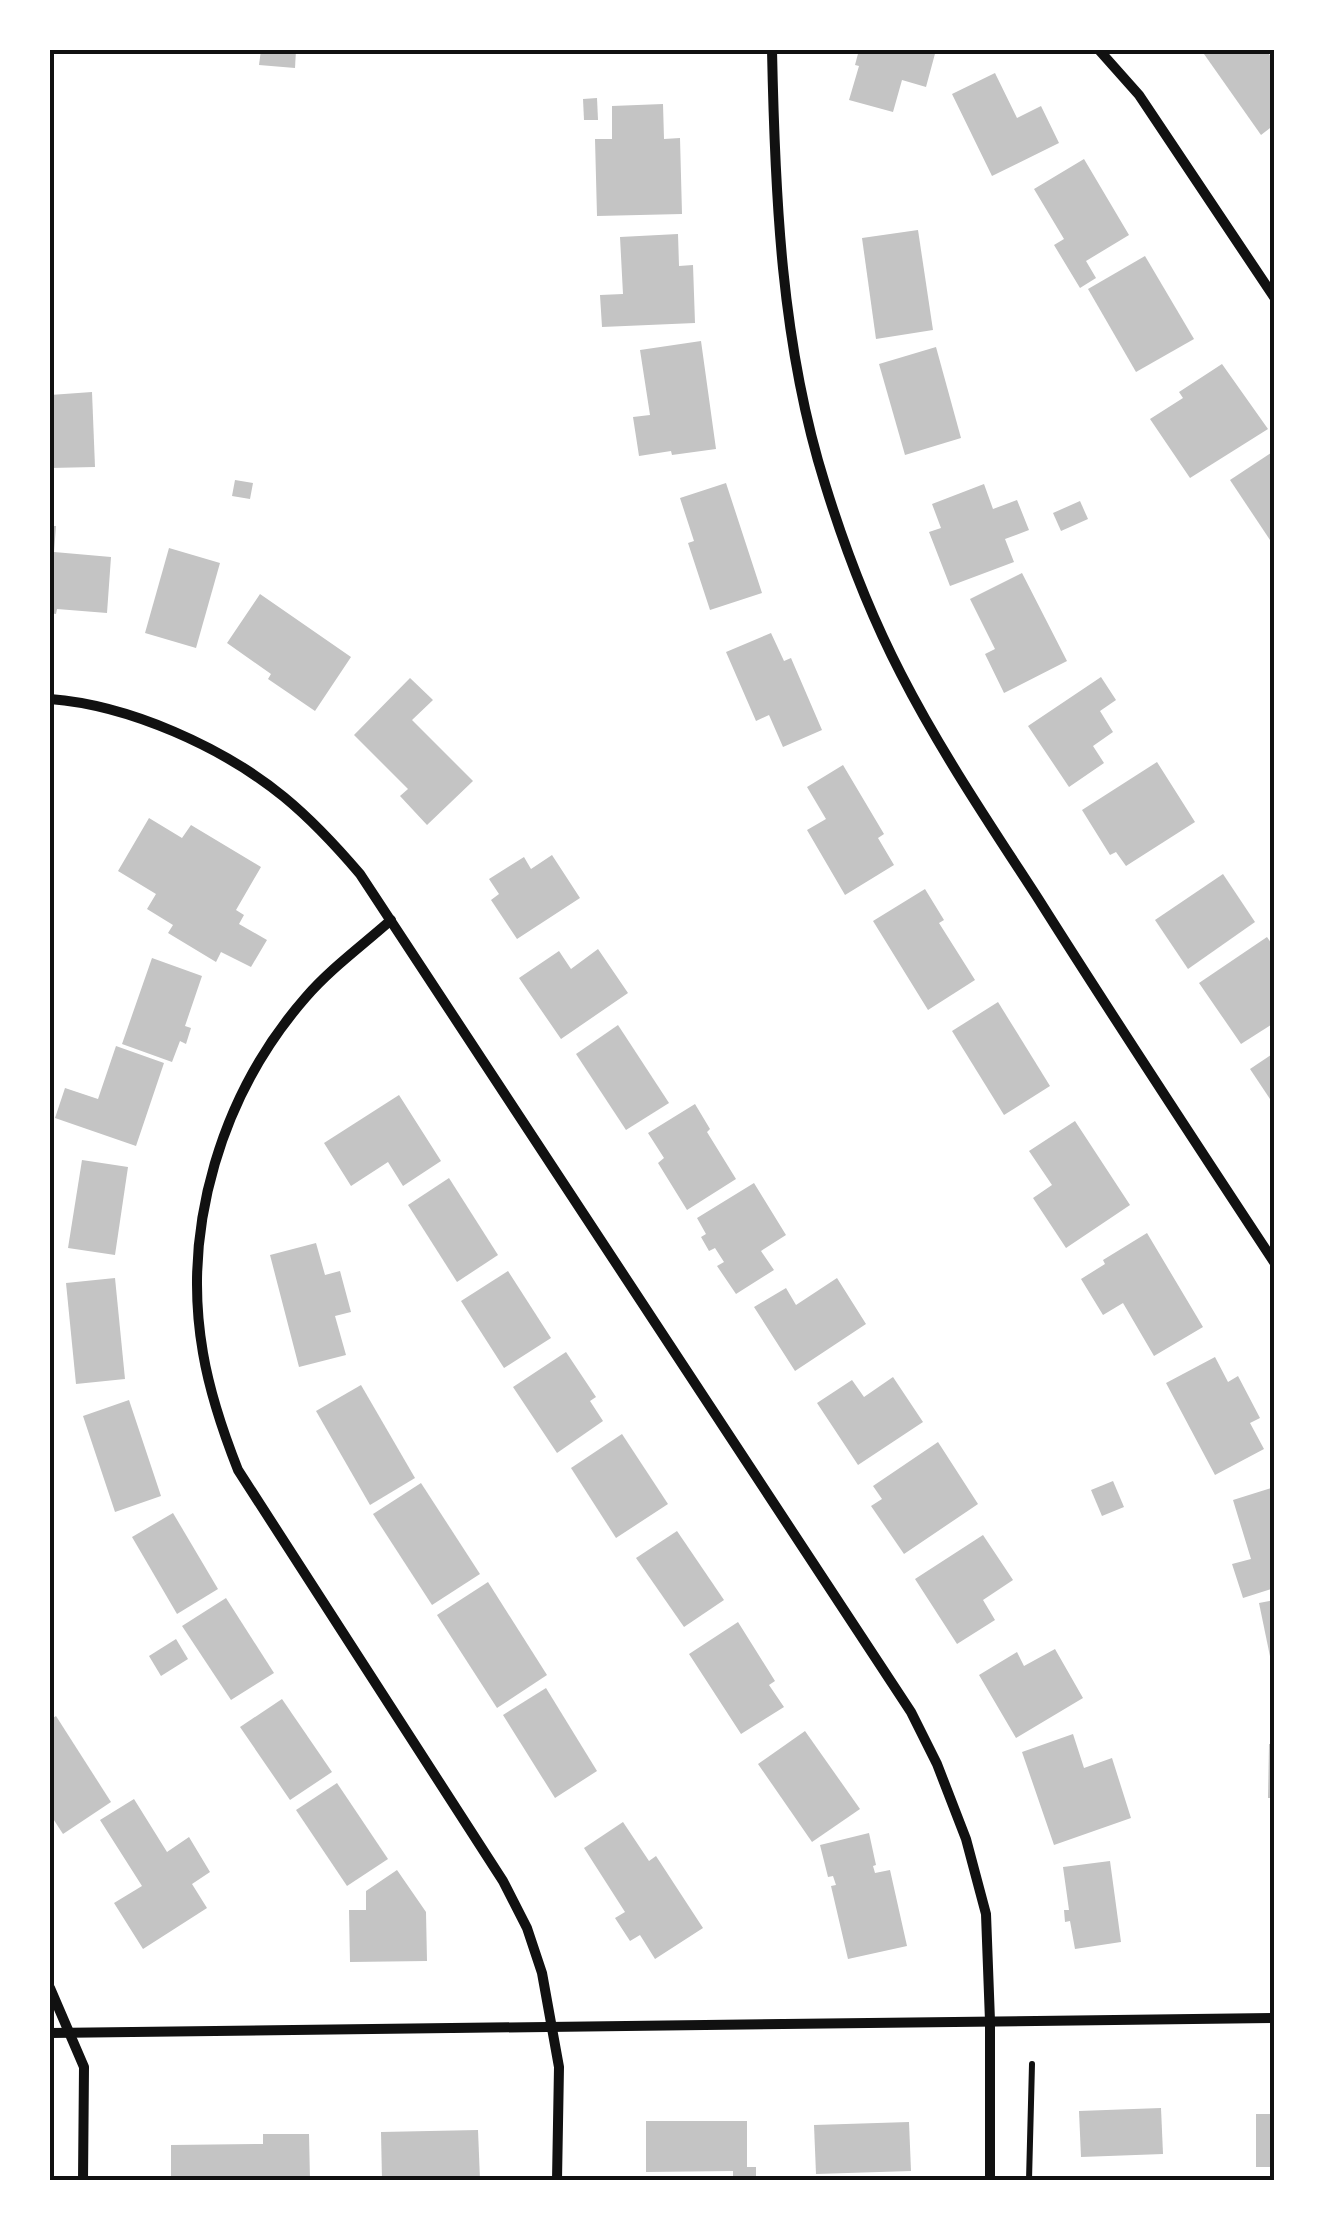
<svg xmlns="http://www.w3.org/2000/svg" width="1324" height="2230" font-family="Montserrat,sans-serif">
  <style>
    .building { fill: #c4c4c4 }
    .lines { fill: none; stroke-linecap: round; stroke-linejoin: round }
    .path { stroke: #111; stroke-width: 6 }
    .minor { stroke: #111; stroke-width: 10 }
    .neatline { fill: none; stroke: #111; stroke-width: 4 }
  </style>
  <rect width="100%" height="100%" fill="#fff"/>
  <g class="building">
    <polygon points="261,50 296,50 295,68 259,65"/>
    <polygon points="859,50 936,50 926,87 902,80 893,112 849,100 859,66 855,65"/>
    <polygon points="1210,50 1266,50 1274,61 1274,125 1261,135 1204,54"/>
    <polygon points="995,73 1017,118 1041,106 1059,143 992,176 952,94"/>
    <polygon points="597,98 598,120 584,120 583,99"/>
    <polygon points="663,104 664,139 680,138 682,214 597,216 595,139 612,139 612,106"/>
    <polygon points="1084,159 1129,235 1086,261 1096,278 1080,288 1054,245 1064,239 1034,189"/>
    <polygon points="918,230 933,330 876,339 862,238"/>
    <polygon points="678,234 679,266 693,265 695,323 602,327 600,295 623,294 620,237"/>
    <polygon points="1145,256 1194,339 1136,372 1088,289"/>
    <polygon points="701,341 716,449 672,455 671,451 639,456 633,417 650,415 640,350"/>
    <polygon points="936,347 961,438 905,455 879,364"/>
    <polygon points="1222,364 1268,429 1190,478 1150,419 1183,398 1179,392"/>
    <polygon points="92,392 95,467 50,468 50,395"/>
    <polygon points="1274,451 1274,546 1230,480"/>
    <polygon points="235,480 253,483 250,499 232,496"/>
    <polygon points="726,483 762,593 710,610 688,543 694,541 680,498"/>
    <polygon points="984,484 993,509 1017,500 1029,530 1005,539 1014,562 950,586 929,532 941,528 932,504"/>
    <polygon points="1080,501 1088,519 1061,531 1053,513"/>
    <polygon points="50,526 56,526 54,552 111,557 107,613 57,609 56,614 50,613"/>
    <polygon points="169,548 220,563 196,648 145,633"/>
    <polygon points="1022,573 1067,661 1004,693 985,654 995,649 970,599"/>
    <polygon points="260,594 351,657 315,711 268,679 271,674 227,643"/>
    <polygon points="771,633 784,661 791,658 822,730 783,747 769,715 756,721 726,652"/>
    <polygon points="1101,677 1116,700 1100,711 1113,732 1093,746 1104,763 1069,787 1028,726"/>
    <polygon points="410,678 433,700 412,720 473,781 427,825 400,796 408,789 354,735"/>
    <polygon points="1157,762 1195,822 1126,866 1116,852 1110,855 1082,810"/>
    <polygon points="843,765 884,834 878,838 894,865 845,895 807,830 826,819 807,787"/>
    <polygon points="149,818 182,838 191,825 261,867 236,910 244,915 239,924 267,940 251,967 221,952 216,962 168,933 173,925 147,909 156,894 118,871"/>
    <polygon points="552,855 580,898 517,939 491,900 499,894 489,879 524,857 531,869"/>
    <polygon points="1223,874 1255,922 1188,969 1155,920"/>
    <polygon points="925,889 944,920 939,923 975,980 928,1010 873,921"/>
    <polygon points="1267,937 1274,947 1274,1023 1241,1044 1199,983"/>
    <polygon points="598,949 628,993 561,1039 519,978 559,951 571,969"/>
    <polygon points="152,958 202,976 185,1026 191,1028 186,1044 180,1041 172,1062 122,1044"/>
    <polygon points="998,1002 1050,1086 1004,1115 952,1031"/>
    <polygon points="618,1025 669,1103 626,1130 576,1054"/>
    <polygon points="116,1046 164,1063 136,1146 55,1118 65,1088 98,1099"/>
    <polygon points="1274,1053 1274,1105 1250,1069"/>
    <polygon points="399,1095 441,1161 403,1186 388,1162 351,1186 324,1143"/>
    <polygon points="695,1104 710,1129 707,1132 736,1179 687,1210 658,1163 664,1158 648,1133"/>
    <polygon points="1075,1121 1130,1205 1066,1248 1033,1198 1052,1185 1029,1151"/>
    <polygon points="82,1160 128,1167 115,1255 68,1248"/>
    <polygon points="449,1178 498,1255 457,1282 408,1205"/>
    <polygon points="754,1183 786,1235 761,1251 774,1270 736,1294 717,1266 724,1262 715,1248 709,1251 701,1237 706,1234 697,1218"/>
    <polygon points="1147,1233 1203,1327 1154,1356 1123,1303 1103,1315 1081,1279 1105,1264 1103,1260"/>
    <polygon points="316,1243 325,1275 340,1271 351,1312 335,1316 346,1355 299,1367 270,1255"/>
    <polygon points="508,1271 551,1338 504,1368 461,1301"/>
    <polygon points="115,1278 125,1379 76,1384 66,1283"/>
    <polygon points="837,1278 866,1324 795,1371 754,1307 786,1288 796,1305"/>
    <polygon points="566,1352 596,1397 590,1401 603,1421 557,1453 513,1387"/>
    <polygon points="1215,1357 1228,1382 1238,1376 1260,1418 1250,1423 1264,1449 1215,1475 1166,1383"/>
    <polygon points="893,1377 923,1422 858,1465 817,1403 852,1380 864,1397"/>
    <polygon points="361,1385 415,1478 370,1505 316,1411"/>
    <polygon points="129,1400 161,1496 115,1512 83,1416"/>
    <polygon points="622,1434 668,1504 616,1538 571,1468"/>
    <polygon points="938,1442 978,1504 904,1554 871,1506 882,1499 873,1486"/>
    <polygon points="1113,1481 1124,1507 1102,1516 1091,1490"/>
    <polygon points="421,1483 480,1574 432,1605 373,1514"/>
    <polygon points="1274,1487 1274,1588 1243,1598 1232,1564 1251,1559 1233,1500"/>
    <polygon points="173,1513 218,1589 177,1614 132,1537"/>
    <polygon points="677,1531 724,1600 684,1627 636,1558"/>
    <polygon points="983,1535 1013,1580 983,1600 995,1620 957,1644 915,1579"/>
    <polygon points="488,1582 547,1675 497,1708 437,1615"/>
    <polygon points="226,1598 274,1673 231,1700 182,1626"/>
    <polygon points="1274,1600 1274,1666 1272,1666 1259,1603"/>
    <polygon points="738,1622 775,1681 769,1685 784,1707 741,1734 689,1654"/>
    <polygon points="176,1639 188,1659 161,1676 149,1656"/>
    <polygon points="1055,1649 1083,1698 1016,1738 979,1675 1017,1652 1024,1666"/>
    <polygon points="546,1688 597,1771 555,1798 503,1715"/>
    <polygon points="282,1699 332,1772 290,1800 240,1727"/>
    <polygon points="56,1716 111,1802 63,1834 50,1814 50,1720"/>
    <polygon points="805,1731 860,1809 812,1842 758,1764"/>
    <polygon points="1073,1734 1084,1768 1112,1758 1131,1818 1054,1845 1022,1752"/>
    <polygon points="1269,1744 1274,1744 1274,1798 1268,1798"/>
    <polygon points="337,1783 388,1859 347,1886 296,1810"/>
    <polygon points="134,1799 167,1852 189,1837 210,1872 192,1884 207,1908 143,1949 114,1903 142,1886 100,1820"/>
    <polygon points="623,1822 649,1861 656,1856 703,1928 655,1959 640,1935 630,1941 615,1918 625,1912 584,1848"/>
    <polygon points="869,1833 876,1865 873,1866 875,1873 890,1870 907,1946 848,1959 831,1886 836,1885 833,1876 828,1877 820,1845"/>
    <polygon points="1110,1861 1121,1942 1075,1949 1070,1921 1065,1922 1064,1910 1069,1910 1063,1867"/>
    <polygon points="397,1870 426,1912 427,1961 350,1962 349,1910 366,1910 366,1891"/>
    <polygon points="1161,2108 1163,2154 1081,2157 1079,2111"/>
    <rect x="1256" y="2114" width="18" height="53"/>
    <polygon points="646,2121 747,2121 747,2167 756,2167 756,2180 733,2180 733,2171 646,2172"/>
    <polygon points="909,2122 911,2171 816,2174 814,2125"/>
    <polygon points="478,2130 480,2180 382,2180 381,2132"/>
    <polygon points="263,2134 309,2134 310,2180 171,2180 171,2145 263,2144"/>
  </g>
  <g class="lines">
    <polyline class="path" points="1029,2180 1032,2064"/>
    <g class="minor">
      <path d="M772,50C775,196 781,344 825,484C845,549 870,614 901,674C941,752 991,826 1039,900C1116,1022 1195,1142 1274,1262"/>
      <polyline points="1099,50 1139,95 1274,297"/>
      <path d="M50,699C129,705 223,747 284,797C312,820 337,847 360,874L911,1712L937,1764L966,1839L986,1914L990,2021V2180"/>
      <path d="M391,920C363,945 330,969 306,997C222,1093 181,1227 203,1353C210,1394 223,1432 238,1470L503,1881L527,1928L542,1973L559,2067L557,2180"/>
      <polyline points="50,1988 84,2067 83,2180"/>
      <polyline points="50,2033 1274,2018"/>
    </g>
  </g>
  <rect width="1324" height="2230" fill="none" stroke="#ffffff" stroke-width="105"/>
  <rect x="52" y="52" width="1220" height="2126" class="neatline"/>
</svg>
